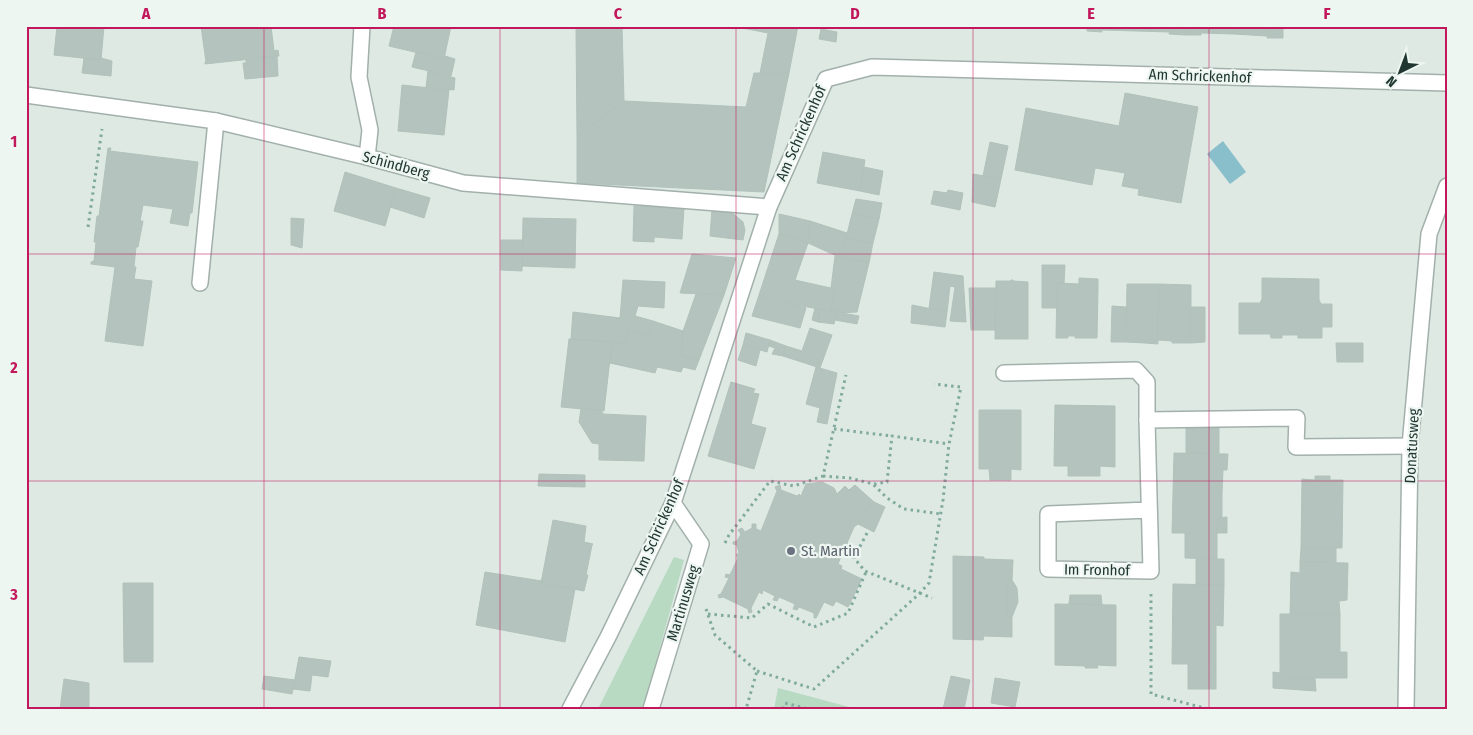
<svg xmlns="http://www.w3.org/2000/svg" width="1473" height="735" font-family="'Fira Sans Condensed',sans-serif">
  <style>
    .green { fill: #b8d9c2 }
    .water { fill: #89bfcb }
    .building { fill: #b4c3bd; stroke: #b1c2bb }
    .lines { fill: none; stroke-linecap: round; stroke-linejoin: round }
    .minor-casing { stroke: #a2b0ab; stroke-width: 18 }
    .path { stroke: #81aa9e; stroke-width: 3; stroke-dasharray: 2.5 4; stroke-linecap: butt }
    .minor { stroke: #fff; stroke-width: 15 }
    .grid { fill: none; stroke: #c2185b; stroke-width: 1; stroke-opacity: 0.55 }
    .worship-dot { fill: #6b7280; stroke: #eef6f2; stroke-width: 2 }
    .labels { text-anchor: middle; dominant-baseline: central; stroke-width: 4.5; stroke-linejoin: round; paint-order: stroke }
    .street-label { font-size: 15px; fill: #213732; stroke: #eef6f2 }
    .worship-label { font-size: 15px; fill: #5b616d; stroke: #eef6f2; text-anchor: start }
    .neatline { fill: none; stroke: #c2185b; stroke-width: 2 }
    .grid-label { font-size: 16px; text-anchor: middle; font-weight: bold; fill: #c2185b }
  </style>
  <rect width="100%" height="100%" fill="#dee9e4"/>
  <g class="green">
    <polygon points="674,557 684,560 643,709 598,709"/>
    <polygon points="778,688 853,708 852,709 774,709"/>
  </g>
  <polygon class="water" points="1223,141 1246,172 1230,184 1207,154"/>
  <g class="building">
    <polygon points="57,26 104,26 101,60 54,55"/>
    <polygon points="201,26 271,26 274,51 278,50 279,56 205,64 205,62 206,62"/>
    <polygon points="394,26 451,26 444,59 389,46"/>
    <polygon points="576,26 622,26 624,101 577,137"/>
    <polygon points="732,26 798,26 789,73 760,73 768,33"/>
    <polygon points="1087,26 1101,26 1102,32 1087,31"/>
    <polygon points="1101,26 1136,26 1136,31 1102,30"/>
    <polygon points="1136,26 1171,26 1171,30 1170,29 1170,32 1136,31"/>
    <polygon points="1171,26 1186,26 1185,35 1169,34"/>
    <polygon points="1186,26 1200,26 1201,35 1185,35"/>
    <polygon points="1200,26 1235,26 1234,34 1201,33"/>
    <polygon points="1235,26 1270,26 1270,33 1268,33 1267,36 1234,34"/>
    <polygon points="1270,26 1283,26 1283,38 1267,38 1268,33 1270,33"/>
    <polygon points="821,29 837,32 836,42 819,39"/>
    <polygon points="416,52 444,59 445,56 455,59 451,76 412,67"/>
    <polygon points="277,56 278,76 245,79 243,63 246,63 246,60"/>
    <polygon points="84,58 101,60 101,58 112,61 111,76 82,73"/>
    <polygon points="428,71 455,78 454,90 426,87"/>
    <polygon points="754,73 789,73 774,144 746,107"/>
    <polygon points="402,85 449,90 444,135 398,131"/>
    <polygon points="1125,93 1198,107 1181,203 1138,195 1139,189 1122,186 1125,173 1095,168 1092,185 1015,170 1026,108 1119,126"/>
    <polygon points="624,101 746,107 774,144 764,192 577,183 577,137"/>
    <polygon points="990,142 1008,146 1001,179 983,176"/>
    <polygon points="108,148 111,148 110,151 198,162 192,213 190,213 188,226 170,223 173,209 143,205 140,221 143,221 138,247 136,247 134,267 136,267 134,279 152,281 143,346 105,341 115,267 91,264 91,262 94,261 96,242 94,242 97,216 99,216"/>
    <polygon points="823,152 865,160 860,191 817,183"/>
    <polygon points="864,167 883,171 879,195 860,191"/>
    <polygon points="345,172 396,188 385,226 334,211"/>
    <polygon points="973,174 1001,179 995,207 972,202"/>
    <polygon points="396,188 430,198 424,218 390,207"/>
    <polygon points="948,190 963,193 960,210 931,204 934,191 947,193"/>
    <polygon points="856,199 882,203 879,219 852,214"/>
    <polygon points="634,206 684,208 682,239 654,237 654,242 633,241"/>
    <polygon points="712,209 729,210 743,222 745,230 743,240 710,236"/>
    <polygon points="779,214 810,221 808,243 779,234"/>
    <polygon points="852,214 879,219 873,243 846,238"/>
    <polygon points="291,218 304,219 302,248 291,245"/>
    <polygon points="523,218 576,219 575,268 522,266"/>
    <polygon points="810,221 847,233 841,258 808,243"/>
    <polygon points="779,234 808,243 802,260 773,252"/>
    <polygon points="846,238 873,243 869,263 841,258"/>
    <polygon points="501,240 523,240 522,271 501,270"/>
    <polygon points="773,252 802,260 795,280 835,289 830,311 785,303 759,295"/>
    <polygon points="692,254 736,258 724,295 680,293"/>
    <polygon points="835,256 869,263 857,312 839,313 830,311 835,289 831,288"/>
    <polygon points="1042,265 1065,265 1064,284 1057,283 1057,308 1042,308"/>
    <polygon points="934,272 963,276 966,322 950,321 955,287 950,286 947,312 929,308"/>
    <polygon points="1079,278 1098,279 1098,288 1079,288"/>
    <polygon points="1262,278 1319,279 1319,300 1321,304 1332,304 1332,327 1322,327 1322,338 1298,338 1298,335 1282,335 1282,338 1271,338 1270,334 1239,334 1239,303 1260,303 1262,299"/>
    <polygon points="623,280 665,282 664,308 638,306 635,316 653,321 646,337 629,330 625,344 571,339 573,312 620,318"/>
    <polygon points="1011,280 1013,280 1013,281 1028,282 1028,339 995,339 996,281 1011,281"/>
    <polygon points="1057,283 1079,284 1079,288 1098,288 1097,338 1075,338 1075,336 1068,336 1068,338 1056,338"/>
    <polygon points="1127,284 1159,284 1158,340 1145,340 1145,343 1126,342"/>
    <polygon points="1159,284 1191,285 1191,343 1172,343 1172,341 1158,340"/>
    <polygon points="969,288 996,288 995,330 971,330"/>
    <polygon points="696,294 724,295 699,360 681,356 682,334"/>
    <polygon points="759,295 785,303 806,308 800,328 752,316"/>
    <polygon points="912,305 947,312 945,327 911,323"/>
    <polygon points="1112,306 1126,307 1126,342 1111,342"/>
    <polygon points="1191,307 1205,307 1205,342 1191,343"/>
    <polygon points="815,308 820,309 818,322 812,320"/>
    <polygon points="820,309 836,312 834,324 818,322"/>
    <polygon points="836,312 859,316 857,324 835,320"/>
    <polygon points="653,321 683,331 681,356 699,360 695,370 683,367 681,372 657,367 655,373 610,363 612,342 625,344 629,330 646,337"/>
    <polygon points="810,328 832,335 820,368 783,356 786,346 802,351"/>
    <polygon points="746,333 770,340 767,352 743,345"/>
    <polygon points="569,339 612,342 604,411 561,407"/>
    <polygon points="770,340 786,346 783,356 772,354 775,348 769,346"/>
    <polygon points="1145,340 1158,340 1158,344 1145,343"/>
    <polygon points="1336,343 1363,343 1363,362 1337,362"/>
    <polygon points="743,345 760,350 756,366 738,360"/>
    <polygon points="816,367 837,373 827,424 817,422 820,408 806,404"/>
    <polygon points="731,382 755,389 753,393 759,394 751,424 766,428 754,469 708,456"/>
    <polygon points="1055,405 1115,406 1115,467 1100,466 1100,476 1068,476 1068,466 1054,466"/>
    <polygon points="581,409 601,410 603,414 646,416 644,461 599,460 599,444 592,443 579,422"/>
    <polygon points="979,410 1021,410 1021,470 1011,469 1011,480 990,480 989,469 979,469"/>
    <polygon points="1186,427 1219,428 1219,453 1186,453"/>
    <polygon points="1174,453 1228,454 1227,470 1223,470 1222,493 1173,493"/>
    <polygon points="539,474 585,475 585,487 538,486"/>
    <polygon points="1315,476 1330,476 1330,480 1343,480 1342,548 1301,548 1302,479 1315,480"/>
    <polygon points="822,482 834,488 837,494 845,486 849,490 855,485 874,502 860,516 858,524 854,527 847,543 851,545 850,549 845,547 838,564 842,566 841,569 862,579 848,607 836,601 833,606 824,602 816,618 814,618 814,613 799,607 797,610 793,609 795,604 779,597 777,601 773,600 775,596 763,590 762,594 759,592 751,608 752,612 749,613 748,609 723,597 719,598 718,595 721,594 729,578 725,577 726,574 730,575 738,558 736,555 739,553 737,545 733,544 733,542 737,541 741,534 738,530 742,528 745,532 752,528 752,524 756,524 756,529 761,531 777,491 775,487 780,485 781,490 797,496 799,494 801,496 806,484"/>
    <polygon points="1173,493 1222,493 1222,517 1218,518 1217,533 1172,533"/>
    <polygon points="874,502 885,507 874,532 858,524 860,516"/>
    <polygon points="1227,517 1227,533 1217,533 1218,518"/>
    <polygon points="553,520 586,526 584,542 593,544 592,545 586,575 588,575 584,591 541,583"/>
    <polygon points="1185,533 1217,533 1217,559 1185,558"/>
    <polygon points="1301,548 1336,548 1336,562 1300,562"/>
    <polygon points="953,556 984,557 984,559 1013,560 1012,580 1008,579 1007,617 1012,617 1012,637 984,636 983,640 953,639"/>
    <polygon points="1196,559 1224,559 1224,585 1196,584"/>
    <polygon points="1300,562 1348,563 1347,600 1339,601 1340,614 1290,614 1291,572 1300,573"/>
    <polygon points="485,572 542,581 541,583 575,589 565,642 476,625"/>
    <polygon points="1008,579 1012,580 1017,588 1018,602 1012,617 1007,617"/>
    <polygon points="123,583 153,583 153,662 124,662"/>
    <polygon points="1173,584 1224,585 1223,626 1216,625 1216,664 1172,664"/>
    <polygon points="1070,595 1101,595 1102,605 1069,604"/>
    <polygon points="1055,604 1116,605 1116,666 1097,665 1098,668 1085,668 1085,666 1055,665"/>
    <polygon points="1280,614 1340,614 1340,652 1347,652 1347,678 1280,678"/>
    <polygon points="299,657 331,661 328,677 312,675 310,691 293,689"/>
    <rect x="1188" y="664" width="28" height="25"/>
    <polygon points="1273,672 1280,673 1280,678 1315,678 1316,691 1273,688"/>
    <polygon points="264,676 295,680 292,694 262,689"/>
    <polygon points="951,676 970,680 964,709 943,709"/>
    <polygon points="995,678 1020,682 1015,707 991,703"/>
    <polygon points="64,679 89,683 89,709 60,709"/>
  </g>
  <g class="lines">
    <g class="minor-casing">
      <g id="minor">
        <polyline points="362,26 359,77 370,130 367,157"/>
        <polyline points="26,95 216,121 367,157 463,183 769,207"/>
        <polyline points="200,283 216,121"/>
        <polyline points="1004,373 1136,370 1147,382 1147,420"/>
        <polyline points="1149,510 1048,514 1048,569 1151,571 1147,420 1297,418 1296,447 1410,446"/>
        <polyline points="570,709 608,637 673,503 769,207 826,79 872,67 1447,83"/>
        <polyline points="651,709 701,544 673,503"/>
        <polyline points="1406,709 1410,446 1429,234 1447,186"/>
      </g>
    </g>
    <g class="path">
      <polyline points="88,227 102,129"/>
      <polyline points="834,429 892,436"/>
      <polyline points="823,476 850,478 873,484 887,498 904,509 941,514"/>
      <polyline points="874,484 887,482 892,436 949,444"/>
      <polyline points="867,533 854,558 865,571 932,598"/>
      <polyline points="725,543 729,535 770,481 794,486 823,476 846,375"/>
      <polyline points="1151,594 1151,694 1208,709"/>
      <polyline points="706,609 715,635 757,671 746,709"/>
      <polyline points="708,614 752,618 768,604 814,627 848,613 866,572"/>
      <polyline points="757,671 814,689 919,594 929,583 943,500 949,444 961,387 934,384"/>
      <polyline points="783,709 785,703 808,709"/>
    </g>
    <use href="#minor" class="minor"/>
  </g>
  <path class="grid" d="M264,26V709M500,26V709M736,26V709M973,26V709M1209,26V709M26,254H1447M26,481H1447"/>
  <circle class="worship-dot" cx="791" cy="551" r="5"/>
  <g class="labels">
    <g class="street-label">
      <text transform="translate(1200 76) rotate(2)">Am Schrickenhof</text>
      <text transform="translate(801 133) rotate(-66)">Am Schrickenhof</text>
      <text transform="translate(396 165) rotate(15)">Schindberg</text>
      <text transform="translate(1412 446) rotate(-87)">Donatusweg</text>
      <text transform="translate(659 527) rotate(-66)">Am Schrickenhof</text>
      <text transform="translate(1097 570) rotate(1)">Im Fronhof</text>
      <text transform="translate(683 603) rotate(-73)">Martinusweg</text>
    </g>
    <g class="worship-label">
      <text x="801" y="551">St. Martin</text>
    </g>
  </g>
  <rect width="1473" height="735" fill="none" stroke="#eef6f2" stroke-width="55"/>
  <g transform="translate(1400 72) rotate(222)" stroke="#eef6f2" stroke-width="4" paint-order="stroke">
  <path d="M0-4L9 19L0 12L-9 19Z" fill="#213732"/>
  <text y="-8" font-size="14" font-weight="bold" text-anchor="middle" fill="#213732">N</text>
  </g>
  <rect x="28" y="28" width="1418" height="680" class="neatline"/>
  <g class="grid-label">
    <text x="146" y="19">A</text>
    <text x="382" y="19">B</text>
    <text x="618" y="19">C</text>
    <text x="855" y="19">D</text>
    <text x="1091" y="19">E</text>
    <text x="1327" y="19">F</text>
    <text x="14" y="147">1</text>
    <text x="14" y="373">2</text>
    <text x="14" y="600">3</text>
  </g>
</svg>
